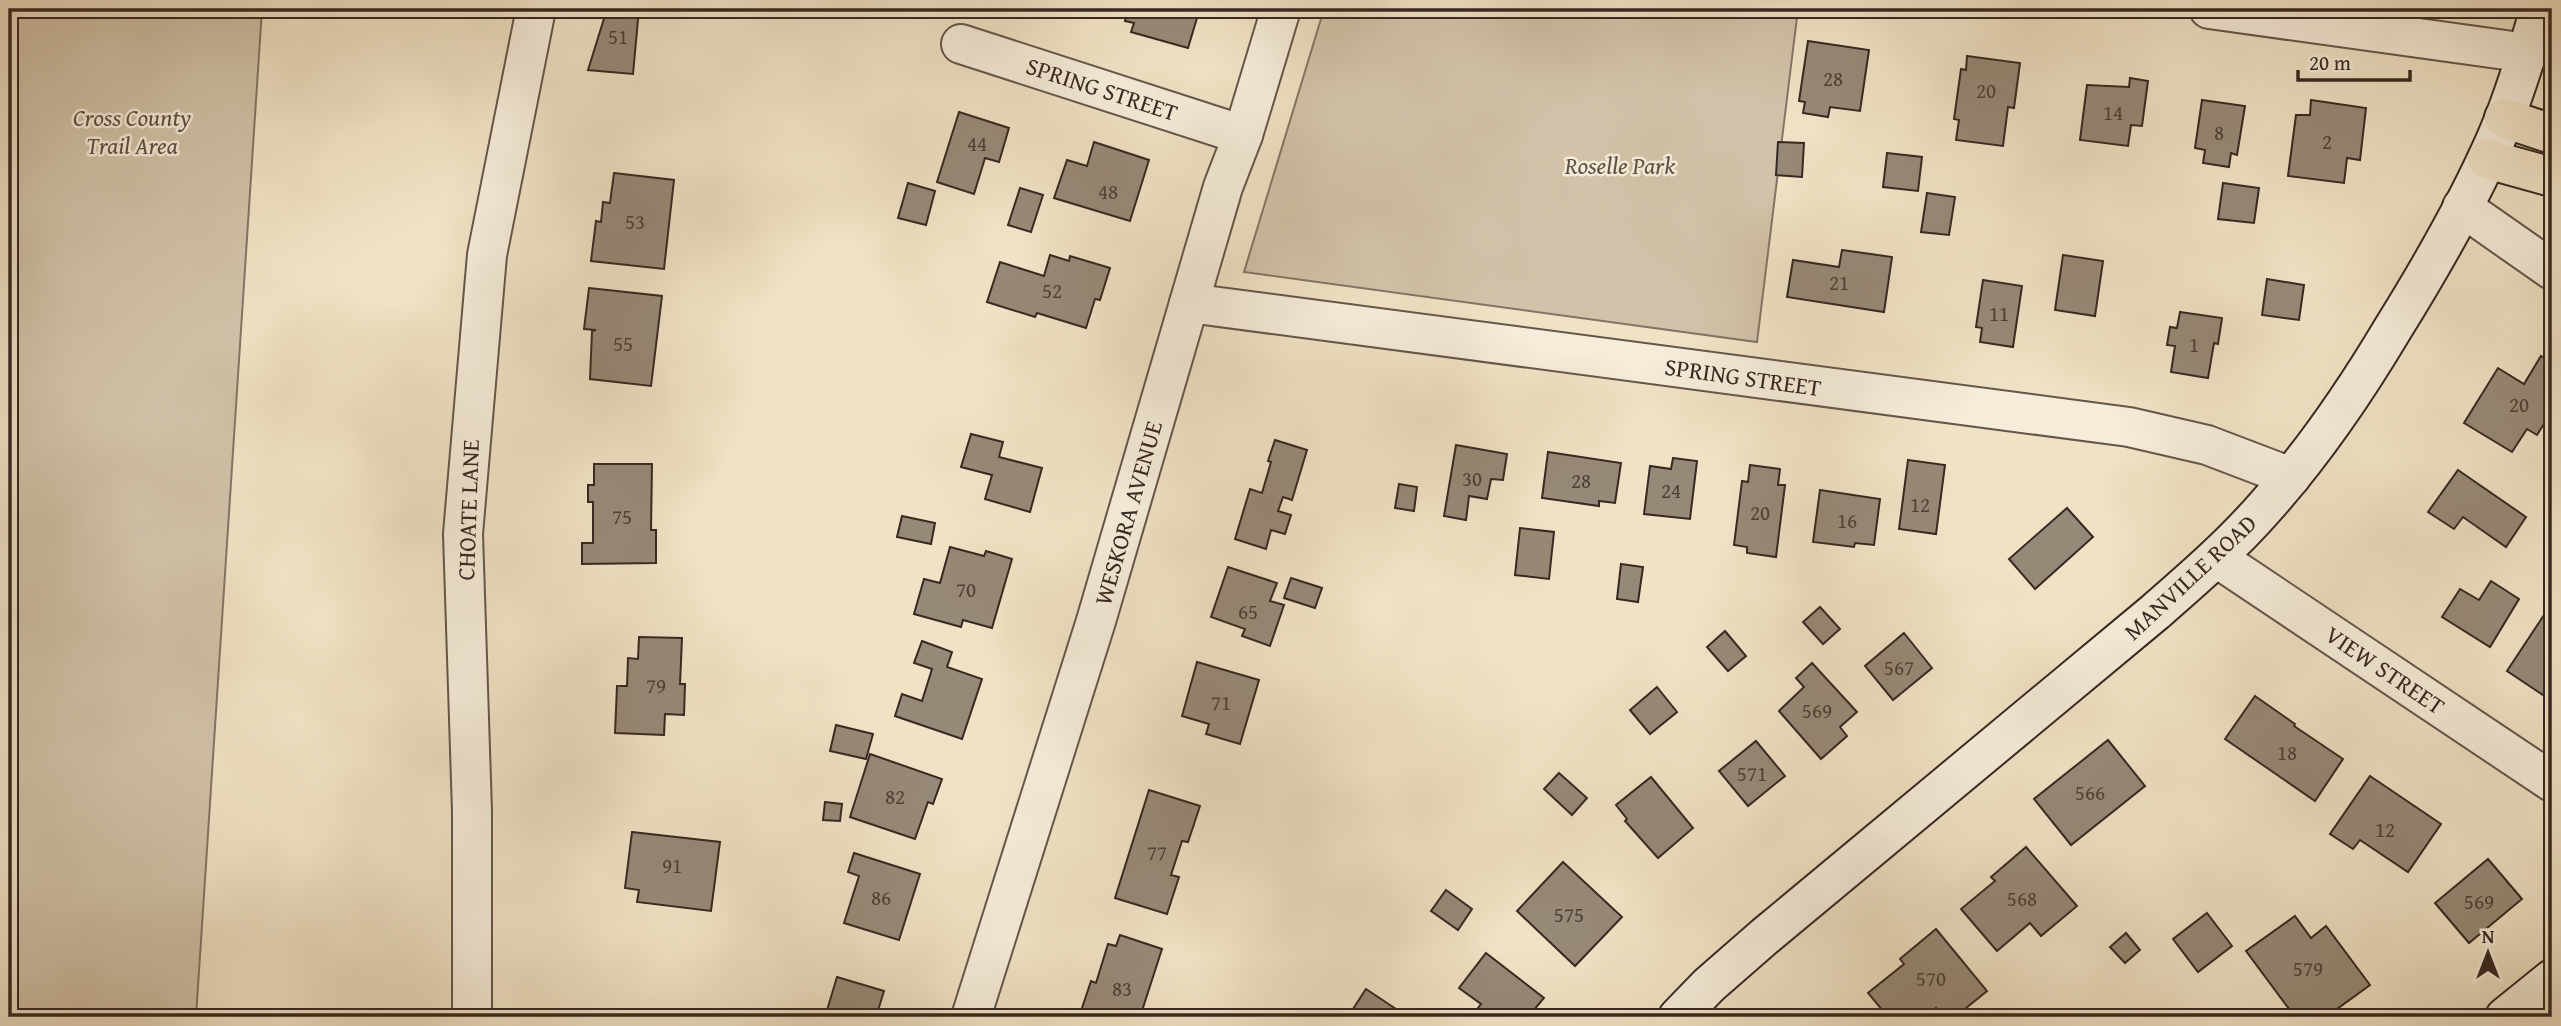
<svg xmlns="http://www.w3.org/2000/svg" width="2561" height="1026" font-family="'Gentium Book Plus',serif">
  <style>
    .green { fill: #d1c2a9; stroke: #847566; stroke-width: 2 }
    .building { fill: #978977; stroke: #372822; stroke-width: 2 }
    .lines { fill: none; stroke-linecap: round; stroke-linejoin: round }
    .street-casing { stroke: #65564b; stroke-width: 42 }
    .secondary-casing { stroke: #372822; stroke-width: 42 }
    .highway-casing { stroke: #372822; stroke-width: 42 }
    .street { stroke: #f5ecd9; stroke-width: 38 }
    .secondary { stroke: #f5ecd9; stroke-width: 38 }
    .highway { stroke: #f0e2c5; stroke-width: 38 }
    .labels { text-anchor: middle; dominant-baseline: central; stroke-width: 5; stroke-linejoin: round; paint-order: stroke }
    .number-label { font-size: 21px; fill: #4f4037 }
    .street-label { font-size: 24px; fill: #372822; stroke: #f5ecd9 }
    .park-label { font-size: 24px; font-style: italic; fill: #5e4e44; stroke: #f5ecd9 }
  </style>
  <rect width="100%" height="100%" fill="#f0e2c5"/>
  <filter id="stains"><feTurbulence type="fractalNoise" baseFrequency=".00286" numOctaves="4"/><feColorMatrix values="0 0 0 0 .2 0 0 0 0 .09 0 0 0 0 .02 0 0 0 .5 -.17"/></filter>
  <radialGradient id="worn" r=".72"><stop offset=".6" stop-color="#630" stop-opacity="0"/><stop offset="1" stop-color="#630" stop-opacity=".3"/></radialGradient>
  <g class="green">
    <polygon points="9,9 262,9 196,1017 9,1017"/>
    <polygon points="1324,9 1798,9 1757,342 1244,272"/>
  </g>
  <g class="building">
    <polygon points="607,9 639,9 633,74 588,70"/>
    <polygon points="1128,9 1186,9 1184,15 1197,18 1188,48 1131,32 1134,23 1125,21"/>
    <polygon points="1808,41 1869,50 1860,111 1830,107 1828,117 1803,113 1805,102 1799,101"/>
    <polygon points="1967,56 2020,63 2014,108 2008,107 2003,146 1956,140 1959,120 1954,119 1961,69 1966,70"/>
    <polygon points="2130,78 2148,81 2142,126 2131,125 2128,146 2080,140 2087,85 2129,87"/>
    <polygon points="2202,100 2245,106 2237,155 2231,153 2229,167 2203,163 2205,150 2195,148"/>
    <polygon points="2311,100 2366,108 2360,160 2347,158 2344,183 2288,176 2296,115 2310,115"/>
    <polygon points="959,112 1009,128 999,162 985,158 974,194 937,182"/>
    <polygon points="1094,142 1149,160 1130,221 1054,198 1067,160 1087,166"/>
    <polygon points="1778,142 1804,143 1802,177 1776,175"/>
    <polygon points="1887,153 1922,157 1918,191 1883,187"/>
    <polygon points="614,173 674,180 664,269 591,261 596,221 601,222 603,202 610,203"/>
    <polygon points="908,183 935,191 926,225 898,218"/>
    <polygon points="2223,183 2259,188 2254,223 2218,219"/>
    <polygon points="1020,188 1043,195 1031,232 1008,225"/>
    <polygon points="1927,193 1955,197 1949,235 1921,232"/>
    <polygon points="1842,250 1892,257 1884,312 1787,297 1793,260 1839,267"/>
    <polygon points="1050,255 1069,261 1070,256 1110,268 1100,300 1095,299 1086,328 1037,313 1035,317 987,302 1000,262 1044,276"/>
    <polygon points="2063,255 2103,261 2095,316 2055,310"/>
    <polygon points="2267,279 2304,285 2299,320 2262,315"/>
    <polygon points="1983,280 2022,286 2013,347 1980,342 1982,328 1976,327"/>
    <polygon points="589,288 662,296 651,386 590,379 592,331 596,330 584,329"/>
    <polygon points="2180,312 2222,318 2218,344 2214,343 2208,378 2171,372 2175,346 2167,345 2170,327 2177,328"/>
    <polygon points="2541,356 2552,363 2552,411 2537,435 2527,429 2512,452 2464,423 2498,368 2524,384"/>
    <polygon points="971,434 1003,442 999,457 1042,468 1030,512 985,499 992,475 961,467"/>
    <polygon points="1275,440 1307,450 1292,500 1283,497 1278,511 1291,515 1285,534 1271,530 1266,549 1235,539 1250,489 1262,493 1271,462 1268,461"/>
    <polygon points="1456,445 1507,454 1503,480 1491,479 1487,499 1469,496 1466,520 1444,516"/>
    <polygon points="1548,452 1621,463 1615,503 1599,501 1599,506 1542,498"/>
    <polygon points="1673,458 1697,461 1690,519 1644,514 1650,466 1671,469"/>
    <polygon points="1908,460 1945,465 1936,534 1899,529"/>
    <polygon points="594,464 652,464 651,530 656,530 656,563 582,564 582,543 593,543 593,502 588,502 588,485 594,485"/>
    <polygon points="1750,465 1780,469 1778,485 1785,485 1776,557 1747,553 1747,547 1734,545 1742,481 1748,482"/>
    <polygon points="2458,470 2526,517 2506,547 2463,517 2454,529 2428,512"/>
    <polygon points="1399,484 1417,487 1414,511 1395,508"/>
    <polygon points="1820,490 1880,499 1874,545 1855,543 1854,547 1813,542"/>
    <polygon points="2067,508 2093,537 2035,589 2009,559"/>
    <polygon points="902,516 935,523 931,544 897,537"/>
    <polygon points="1520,528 1554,532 1549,579 1515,575"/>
    <polygon points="950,547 984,556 986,551 1012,559 992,628 963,620 961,627 914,614 924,579 940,583"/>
    <polygon points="1621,564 1643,567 1638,602 1617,599"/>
    <polygon points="1228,567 1277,583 1270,601 1284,605 1270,646 1242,636 1245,629 1211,617"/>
    <polygon points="1291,578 1322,588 1315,608 1284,598"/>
    <polygon points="2491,581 2519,599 2490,647 2442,617 2460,589 2479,600"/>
    <polygon points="1820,607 1840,629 1823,644 1803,622"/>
    <polygon points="2546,612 2552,615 2552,701 2507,671"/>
    <polygon points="1725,631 1746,656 1728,671 1707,647"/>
    <polygon points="1904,633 1932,668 1893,700 1865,666"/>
    <polygon points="639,637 682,638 680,684 685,684 684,715 665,714 664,735 615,733 617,686 627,686 628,658 638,659"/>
    <polygon points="922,641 952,652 947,667 982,679 962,739 895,716 902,694 922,701 932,669 914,663"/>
    <polygon points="1197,662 1259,680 1240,744 1206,734 1209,724 1182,716"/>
    <polygon points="1812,663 1857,712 1840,727 1847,736 1821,759 1779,711 1804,687 1796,678"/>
    <polygon points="1657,687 1677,712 1650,734 1630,710"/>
    <polygon points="2255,696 2295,724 2294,726 2343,759 2315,801 2225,739"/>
    <polygon points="836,725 873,734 866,759 830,751"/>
    <polygon points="2108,740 2145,786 2071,845 2034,799"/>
    <polygon points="1756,741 1785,776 1748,806 1719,771"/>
    <polygon points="870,754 942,779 933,804 928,802 915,839 850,817"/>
    <polygon points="1559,773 1587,798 1572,815 1544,789"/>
    <polygon points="2370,776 2441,824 2408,872 2360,840 2353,849 2330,834"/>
    <polygon points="1651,777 1693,828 1658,858 1625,821 1627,819 1616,805"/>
    <polygon points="1149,790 1200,806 1188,842 1182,841 1171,875 1179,877 1167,914 1115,898"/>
    <polygon points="825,802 842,804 840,821 823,820"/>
    <polygon points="632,832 720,842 711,911 637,902 639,890 625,888"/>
    <polygon points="2026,847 2077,906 2041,936 2030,923 1997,951 1961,909 1995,881 1991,877"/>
    <polygon points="854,853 920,874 899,940 844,923 859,876 848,872"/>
    <polygon points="2488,859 2522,899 2469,943 2435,903"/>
    <polygon points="1563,862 1622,917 1575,966 1517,911"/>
    <polygon points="1446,890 1472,909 1458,930 1431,911"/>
    <polygon points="2207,913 2232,946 2198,972 2173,939"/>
    <polygon points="2295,916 2311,938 2326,926 2370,985 2326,1017 2295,1017 2246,951"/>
    <polygon points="1936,929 1987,991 1955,1017 1943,1017 1936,1008 1924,1017 1888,1017 1868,993 1904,964 1900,959"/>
    <polygon points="2126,933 2140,950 2125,963 2110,947"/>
    <polygon points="1120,935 1162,949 1140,1017 1079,1017 1091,981 1096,983 1108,944 1116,946"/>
    <polygon points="1486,953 1544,998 1528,1017 1471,1017 1481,1004 1459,988"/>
    <polygon points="837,977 884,991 876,1017 825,1017"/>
    <polygon points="1366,989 1396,1009 1391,1017 1365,1017 1353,1009"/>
  </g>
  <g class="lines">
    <g class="street-casing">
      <g id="street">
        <polyline points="2209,9 2527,53"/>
        <polyline points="961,44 1243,135"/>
        <polyline points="2462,207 2552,270"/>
        <polyline points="1189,303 2129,427 2207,445 2291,477"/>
        <polyline points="2217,558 2552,782"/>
        <polyline points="472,1017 472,811 463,534 487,255 536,9"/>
        <polyline points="971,1017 1096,621 1223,187 1243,135 1281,9"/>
      </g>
    </g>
    <g class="secondary-casing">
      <g id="secondary">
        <path d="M1678,1017L1709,985L1764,937L2155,612C2194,578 2232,545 2266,506C2314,452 2355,392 2392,330C2430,269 2467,205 2496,139C2514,97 2527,53 2540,9"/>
        <polyline points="2505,1017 2552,979"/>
      </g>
    </g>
    <g class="highway-casing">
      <g id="highway">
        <polyline points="2504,118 2552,134"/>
        <polyline points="2487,159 2552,177"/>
      </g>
    </g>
    <use href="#street" class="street"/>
    <use href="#secondary" class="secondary"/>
    <use href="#highway" class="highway"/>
  </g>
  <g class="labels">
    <g class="number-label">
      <text x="618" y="36">51</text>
      <text x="1833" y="78">28</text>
      <text x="1986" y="90">20</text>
      <text x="2113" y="112">14</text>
      <text x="2219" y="132">8</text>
      <text x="2327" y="141">2</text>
      <text x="977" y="143">44</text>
      <text x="1108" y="191">48</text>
      <text x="635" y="221">53</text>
      <text x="1839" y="282">21</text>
      <text x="1052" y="290">52</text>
      <text x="1999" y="313">11</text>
      <text x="623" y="343">55</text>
      <text x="2194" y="344">1</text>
      <text x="2519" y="404">20</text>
      <text x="1472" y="478">30</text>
      <text x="1581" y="480">28</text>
      <text x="1671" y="490">24</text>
      <text x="1920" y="504">12</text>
      <text x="1760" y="512">20</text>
      <text x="622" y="516">75</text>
      <text x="1847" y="520">16</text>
      <text x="966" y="589">70</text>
      <text x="1248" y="611">65</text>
      <text x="1899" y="667">567</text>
      <text x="656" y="685">79</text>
      <text x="1221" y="702">71</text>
      <text x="1817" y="710">569</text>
      <text x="2287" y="752">18</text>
      <text x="1752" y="773">571</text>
      <text x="2090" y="792">566</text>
      <text x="895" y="796">82</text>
      <text x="2385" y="829">12</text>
      <text x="1157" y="852">77</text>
      <text x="672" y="865">91</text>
      <text x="881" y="897">86</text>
      <text x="2022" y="898">568</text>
      <text x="2479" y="901">569</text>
      <text x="1569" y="914">575</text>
      <text x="2308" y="968">579</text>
      <text x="1931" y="978">570</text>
      <text x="1122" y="988">83</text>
    </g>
    <g class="street-label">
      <text transform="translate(1102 89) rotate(18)">SPRING STREET</text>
      <text transform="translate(1743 377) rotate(8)">SPRING STREET</text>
      <text transform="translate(468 510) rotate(-88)">CHOATE LANE</text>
      <text transform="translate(1128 513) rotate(-74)">WESKORA AVENUE</text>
      <text transform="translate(2190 577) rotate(-43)">MANVILLE ROAD</text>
      <text transform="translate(2385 670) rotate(34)">VIEW STREET</text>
    </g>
    <g class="park-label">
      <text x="132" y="117">Cross County<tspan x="132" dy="28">Trail Area</tspan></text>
      <text x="1620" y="165">Roselle Park</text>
    </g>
  </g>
  <rect width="2561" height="1026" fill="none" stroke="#f0e2c5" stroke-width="35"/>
  <rect x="10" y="10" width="2540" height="1005" fill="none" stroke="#372822" stroke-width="3.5"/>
  <rect x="18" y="18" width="2526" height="991" fill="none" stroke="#372822" stroke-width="2"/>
  <g transform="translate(2488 953)" stroke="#f5ecd9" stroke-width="5" paint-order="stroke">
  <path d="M0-5L12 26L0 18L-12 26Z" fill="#372822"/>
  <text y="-10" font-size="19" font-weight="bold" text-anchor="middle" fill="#372822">N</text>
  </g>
  <path d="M2298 70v10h112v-10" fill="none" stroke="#372822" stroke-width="3.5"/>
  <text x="2309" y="70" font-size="21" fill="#372822" stroke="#f5ecd9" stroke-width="5" paint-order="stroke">20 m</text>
  <rect width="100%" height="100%" filter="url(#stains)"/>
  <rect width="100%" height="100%" fill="url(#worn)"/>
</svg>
